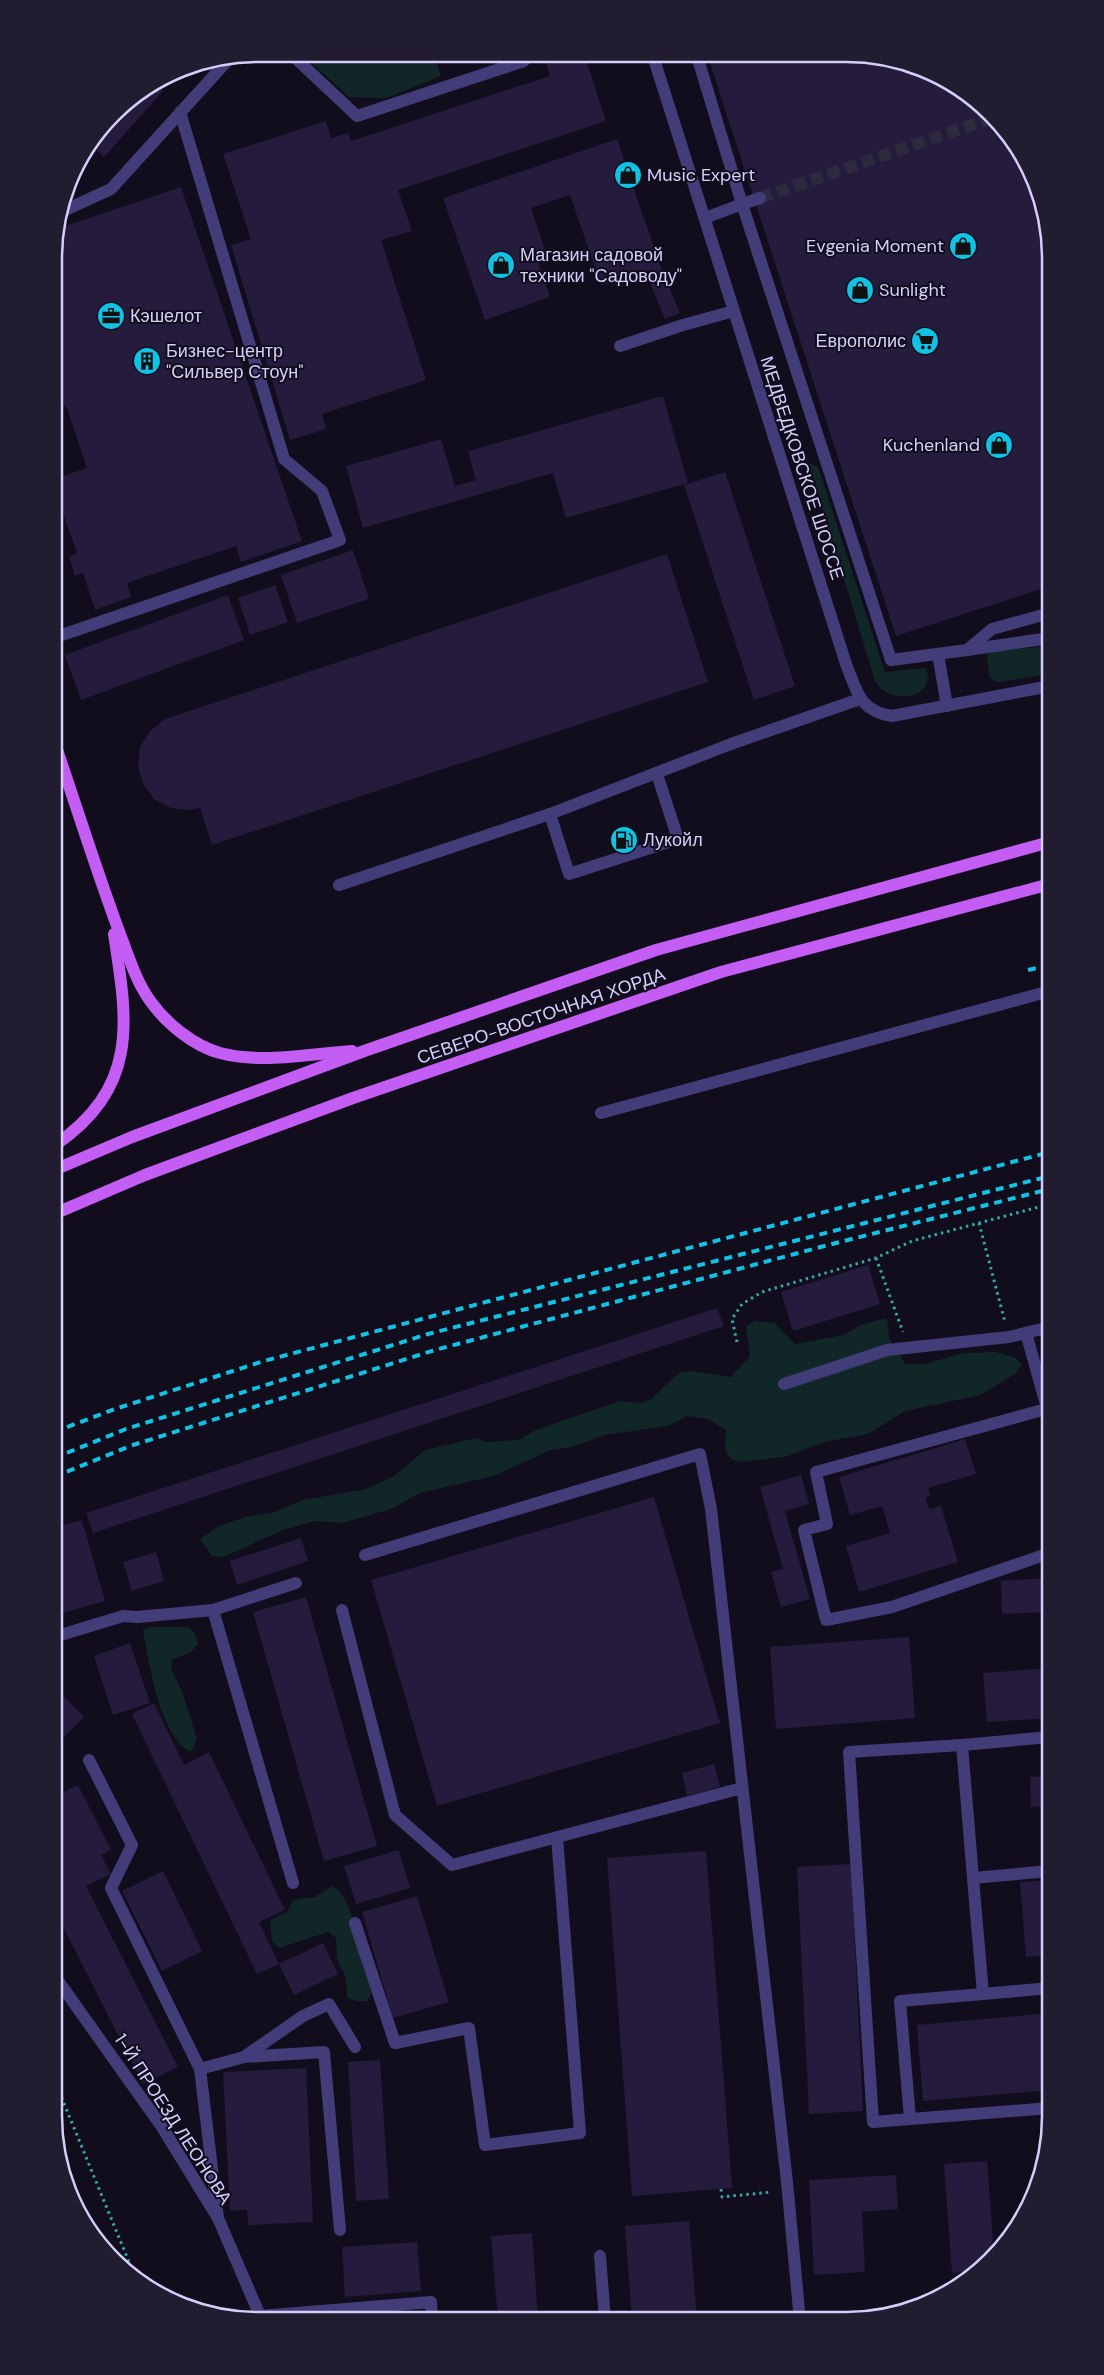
<svg xmlns="http://www.w3.org/2000/svg" width="1104" height="2375" font-family="'DM Sans',sans-serif">
  <style>
    .green { fill: #112627 }
    .building { fill: #241b3d }
    .lines { fill: none; stroke-linecap: round; stroke-linejoin: round }
    .minor-tunnel { stroke: #2e2a3e; stroke-width: 12; stroke-dasharray: 12 6; stroke-linecap: butt }
    .path { stroke: #36a7a6; stroke-width: 3; stroke-dasharray: 2.5 4; stroke-linecap: butt }
    .minor { stroke: #423c79; stroke-width: 12 }
    .major { stroke: #c35df3; stroke-width: 12 }
    .rail { stroke: #11c2e4; stroke-width: 4; stroke-dasharray: 8 6; stroke-linecap: butt }
    .labels { text-anchor: middle; dominant-baseline: central; stroke-width: 4; stroke-linejoin: round; paint-order: stroke }
    .poi-label { font-size: 18px; fill: #d5cefb; stroke: #110d1d; text-anchor: start }
    .street-label { font-size: 18px; fill: #d5cefb; stroke: #110d1d }
    .rim { fill: none; stroke: #d5cefb; stroke-width: 2.5 }
  </style>
  <rect width="100%" height="100%" fill="#110d1d"/>
  <g class="green">
    <polygon points="302,54 434,55 441,76 387,98 349,97"/>
    <path d="M809,463L818,467L885,672L926,668C938,701 887,705 875,681Z"/>
    <polygon points="1050,646 1050,674 1000,682 995,682 989,676 987,655 989,652"/>
    <polygon points="887,1318 889,1338 905,1364 925,1364 964,1353 995,1352 1014,1357 1022,1364 1016,1373 981,1395 905,1411 868,1434 824,1442 785,1457 741,1462 731,1459 725,1450 726,1430 708,1419 687,1416 668,1426 605,1435 572,1447 551,1450 494,1476 420,1493 391,1509 342,1523 315,1521 283,1530 223,1557 212,1556 200,1539 217,1527 245,1517 275,1512 303,1500 366,1489 394,1476 425,1450 476,1438 486,1442 518,1440 536,1430 620,1401 641,1403 650,1400 680,1372 690,1371 731,1377 750,1356 746,1326 755,1321 775,1323 795,1344 844,1335 861,1325"/>
    <path d="M148,1627H189L195,1634L198,1644L191,1652L171,1660L172,1671L182,1691L197,1739L191,1752C159,1736 149,1662 143,1630Z"/>
    <path d="M333,1886C354,1899 358,1946 364,1970C366,1977 370,1984 372,1992L367,2001H357L347,1998L346,1978L337,1959L336,1938L328,1932L279,1948L272,1941L270,1920L287,1912L293,1900L315,1897Z"/>
  </g>
  <g class="building">
    <polygon points="442,55 459,55 444,61"/>
    <polygon points="544,56 585,56 606,121 398,190 412,231 381,240 426,380 322,414 326,429 290,440 231,245 251,239 223,154 326,121 331,138 348,133 351,141 550,76"/>
    <polygon points="708,57 885,58 936,75 981,105 1023,156 1043,205 1050,258 1050,586 896,636"/>
    <polygon points="156,84 163,91 104,157 92,146 123,105"/>
    <polygon points="617,139 660,265 680,313 665,319 645,271 601,285 570,195 531,208 545,250 535,253 550,297 485,320 443,198"/>
    <polygon points="181,187 302,541 241,562 236,546 127,583 131,597 95,610 83,573 75,576 69,557 77,553 54,487 54,479 87,468 66,405 54,409 54,245 59,228"/>
    <polygon points="663,396 688,483 566,518 553,473 363,528 346,466 441,439 455,486 476,480 468,451"/>
    <polygon points="725,472 795,686 754,700 684,485"/>
    <polygon points="353,550 369,599 297,623 281,575"/>
    <polygon points="667,554 708,682 212,845 200,808 189,810 171,808 154,799 143,784 138,766 140,747 150,731 165,719"/>
    <polygon points="275,585 288,622 250,635 238,598"/>
    <polygon points="228,595 244,640 81,700 65,655"/>
    <polygon points="868,1265 880,1304 793,1331 781,1292"/>
    <polygon points="717,1308 724,1326 93,1533 86,1513"/>
    <polygon points="965,1439 976,1474 928,1488 930,1496 925,1497 929,1509 941,1506 958,1562 859,1592 846,1546 890,1533 882,1506 850,1515 839,1477"/>
    <polygon points="801,1475 809,1504 785,1511 810,1599 781,1607 771,1572 783,1569 760,1487"/>
    <polygon points="654,1497 720,1723 437,1806 371,1580"/>
    <polygon points="82,1520 105,1601 63,1613 54,1579 54,1528"/>
    <polygon points="301,1538 308,1561 237,1585 230,1561"/>
    <polygon points="156,1552 164,1581 132,1591 123,1562"/>
    <polygon points="1047,1578 1049,1612 1002,1614 1001,1581"/>
    <polygon points="306,1597 377,1846 324,1861 253,1612"/>
    <polygon points="909,1637 915,1718 776,1729 770,1647"/>
    <polygon points="130,1643 150,1703 113,1715 94,1656"/>
    <polygon points="1050,1668 1050,1718 987,1722 983,1673"/>
    <polygon points="54,1686 84,1717 54,1747"/>
    <polygon points="154,1703 184,1765 209,1752 285,1910 259,1922 279,1964 257,1974 132,1714"/>
    <polygon points="714,1764 720,1787 687,1796 682,1773"/>
    <polygon points="1050,1776 1050,1806 1031,1807 1030,1777"/>
    <polygon points="78,1785 111,1850 101,1855 111,1874 86,1886 178,2067 143,2084 54,1909 54,1797"/>
    <polygon points="399,1850 410,1888 356,1904 344,1866"/>
    <polygon points="706,1851 732,2188 632,2196 607,1858"/>
    <polygon points="851,1864 863,2111 809,2114 797,1867"/>
    <polygon points="163,1871 202,1951 162,1971 122,1891"/>
    <polygon points="1050,1880 1050,1955 1026,1957 1020,1882"/>
    <polygon points="417,1896 449,2002 393,2018 362,1912"/>
    <polygon points="323,1943 338,1974 294,1995 279,1964"/>
    <polygon points="1050,2013 1050,2090 923,2101 917,2025"/>
    <polygon points="380,2060 389,2199 356,2201 348,2062"/>
    <polygon points="306,2068 313,2222 248,2225 247,2210 230,2211 223,2072"/>
    <polygon points="1042,2139 1048,2139 1044,2156 1043,2156"/>
    <polygon points="987,2161 994,2256 976,2272 952,2273 944,2164"/>
    <polygon points="896,2175 898,2209 862,2212 865,2272 814,2275 809,2180"/>
    <polygon points="689,2221 697,2320 632,2320 625,2226"/>
    <polygon points="532,2233 538,2317 498,2319 491,2236"/>
    <polygon points="417,2242 421,2291 345,2297 342,2247"/>
    <polygon points="417,2312 417,2319 361,2318 360,2316"/>
  </g>
  <g class="lines">
    <polyline class="minor-tunnel" points="760,198 992,118"/>
    <g class="path">
      <polyline points="979,1223 1005,1322"/>
      <polyline points="876,1258 903,1332"/>
      <polyline points="737,1342 732,1319 742,1304 762,1292 876,1258 912,1241 1050,1204"/>
      <polyline points="54,2079 136,2279"/>
      <polyline points="721,2189 722,2197 772,2192"/>
    </g>
    <g class="minor">
      <polyline points="291,54 357,116 524,61"/>
      <path d="M653,56L846,664C857,691 859,711 892,716L1050,686"/>
      <polyline points="697,56 742,204 705,218"/>
      <polyline points="760,198 742,204 891,660 967,650 992,629 1050,613"/>
      <polyline points="63,211 111,189 228,60"/>
      <polyline points="620,346 683,325 734,311"/>
      <polyline points="54,619 59,636 340,540 322,491 284,459 180,112"/>
      <polyline points="967,650 1050,638"/>
      <polyline points="938,654 947,706"/>
      <polyline points="550,814 569,874 678,839 657,774"/>
      <polyline points="339,885 550,814 731,744 860,699"/>
      <polyline points="601,1113 1050,991"/>
      <polyline points="1026,1333 1047,1408"/>
      <polyline points="784,1384 887,1350 1009,1337 1050,1327"/>
      <polyline points="1050,1553 892,1607 826,1620 804,1530 827,1524 816,1472 1050,1408"/>
      <polyline points="365,1555 700,1454 711,1509 787,2182 800,2321"/>
      <polyline points="213,1610 293,1883"/>
      <polyline points="342,1610 395,1815 452,1865 742,1788"/>
      <polyline points="54,1637 123,1616 137,1617 213,1610 296,1583"/>
      <polyline points="962,1745 849,1752 873,2122 1050,2108"/>
      <polyline points="89,1760 132,1845 111,1888 200,2069 218,2218"/>
      <polyline points="1050,1871 973,1878 962,1745 1050,1737"/>
      <polyline points="973,1878 983,1994 1050,1988"/>
      <polyline points="355,1923 395,2043 469,2028 485,2145 580,2133 557,1837"/>
      <polyline points="54,1975 162,2127 218,2218 261,2318"/>
      <polyline points="244,2057 324,2052 340,2230"/>
      <polyline points="200,2069 244,2057 303,2016 329,2004 355,2047"/>
      <polyline points="910,2119 900,2001 983,1994"/>
      <polyline points="600,2256 605,2320"/>
      <polyline points="260,2316 431,2302 432,2319"/>
    </g>
    <g class="major">
      <path d="M54,741C76,805 96,870 120,934C129,957 136,982 151,1002C167,1024 194,1046 220,1053C263,1064 309,1054 352,1051"/>
      <path d="M54,1146C139,1087 128,1024 114,934"/>
      <polyline points="54,1170 132,1137 367,1050 656,950 1050,842"/>
      <polyline points="54,1214 145,1175 353,1098 721,972 1050,884"/>
    </g>
    <g class="rail">
      <polyline points="1028,970 1050,965"/>
      <polyline points="54,1432 115,1409 264,1361 1050,1152"/>
      <polyline points="54,1458 126,1429 428,1334 1050,1176"/>
      <polyline points="54,1477 130,1446 435,1350 832,1244 1050,1189"/>
    </g>
  </g>
  <defs>
    <g id="shop-disc" transform="scale(1.4375)"><circle r="9.5" fill="#11c2e4" stroke="#110d1d"/><path d="M-5-2.5h2.3a2.7 3.5 0 0 1 5.4 0H5L5.5 6h-11ZM-1.5-2.5h3a1.5 2.3 0 0 0-3 0Z" fill="#111"/></g>
    <g id="office-disc" transform="scale(1.4375)"><circle r="9.5" fill="#11c2e4" stroke="#110d1d"/><path d="M-6-3h4V-5.5h4V-3h4V5H-6ZM-1-4.5V-3h2v-1.5ZM-6 0V1H6V0Z" fill="#111"/></g>
    <g id="supermarket-disc" transform="scale(1.4375)"><circle r="9.5" fill="#11c2e4" stroke="#110d1d"/><path d="M-6-5.5h2.5l.6 2H6L4.5 2H-2.5L-4.4-4H-6ZM-1.5 3.2a1.3 1.3 0 1 0 .1 0ZM3 3.2a1.3 1.3 0 1 0 .1 0Z" fill="#111"/></g>
    <g id="building-disc" transform="scale(1.4375)"><circle r="9.5" fill="#11c2e4" stroke="#110d1d"/><path d="M-4-6H4V6H1V3H-1V6H-4ZM-2.5-4.3h1.7v1.8h-1.7ZM.8-4.3h1.7v1.8H.8ZM-2.5-1h1.7V.8h-1.7ZM.8-1h1.7V.8H.8Z" fill="#111"/></g>
    <g id="fuel-disc" transform="scale(1.4375)"><circle r="9.5" fill="#11c2e4" stroke="#110d1d"/><path d="M-5.5-6h7V0h2V4h1.3V-2.5L3-4.5l.8-.8L6-3V5H2.5V1h-1V6h-7ZM-4.2-4.7v3.2H.2V-4.7Z" fill="#111"/></g>
  </defs>
  <g fill-rule="evenodd">
    <use href="#shop-disc" x="628" y="175"/>
    <use href="#shop-disc" x="963" y="246"/>
    <use href="#shop-disc" x="501" y="265"/>
    <use href="#shop-disc" x="860" y="290"/>
    <use href="#office-disc" x="111" y="316"/>
    <use href="#supermarket-disc" x="925" y="341"/>
    <use href="#building-disc" x="147" y="361"/>
    <use href="#shop-disc" x="999" y="445"/>
    <use href="#fuel-disc" x="624" y="840"/>
  </g>
  <g class="labels">
    <g class="poi-label">
      <text x="647" y="175">Music Expert</text>
      <text x="944" y="246" text-anchor="end">Evgenia Moment</text>
      <text x="520" y="255">Магазин садовой<tspan x="520" dy="21">техники "Садоводу"</tspan></text>
      <text x="879" y="290">Sunlight</text>
      <text x="130" y="316">Кэшелот</text>
      <text x="906" y="341" text-anchor="end">Европолис</text>
      <text x="166" y="351">Бизнес-центр<tspan x="166" dy="21">"Сильвер Стоун"</tspan></text>
      <text x="980" y="445" text-anchor="end">Kuchenland</text>
      <text x="643" y="840">Лукойл</text>
    </g>
    <g class="street-label">
      <text transform="translate(802 468) rotate(72)">МЕДВЕДКОВСКОЕ ШОССЕ</text>
      <text transform="translate(541 1016) rotate(-19)">СЕВЕРО-ВОСТОЧНАЯ ХОРДА</text>
      <text transform="translate(173 2119) rotate(57)">1-Й ПРОЕЗД ЛЕОНОВА</text>
    </g>
  </g>
  <path d="M0 0H1104V2375H0ZM258 62H846A196 196 0 0 1 1042 258V2116A196 196 0 0 1 846 2312H258A196 196 0 0 1 62 2116V258A196 196 0 0 1 258 62Z" fill="#211c2f" fill-rule="evenodd"/>
  <path class="rim" d="M258 62H846A196 196 0 0 1 1042 258V2116A196 196 0 0 1 846 2312H258A196 196 0 0 1 62 2116V258A196 196 0 0 1 258 62Z"/>
</svg>
